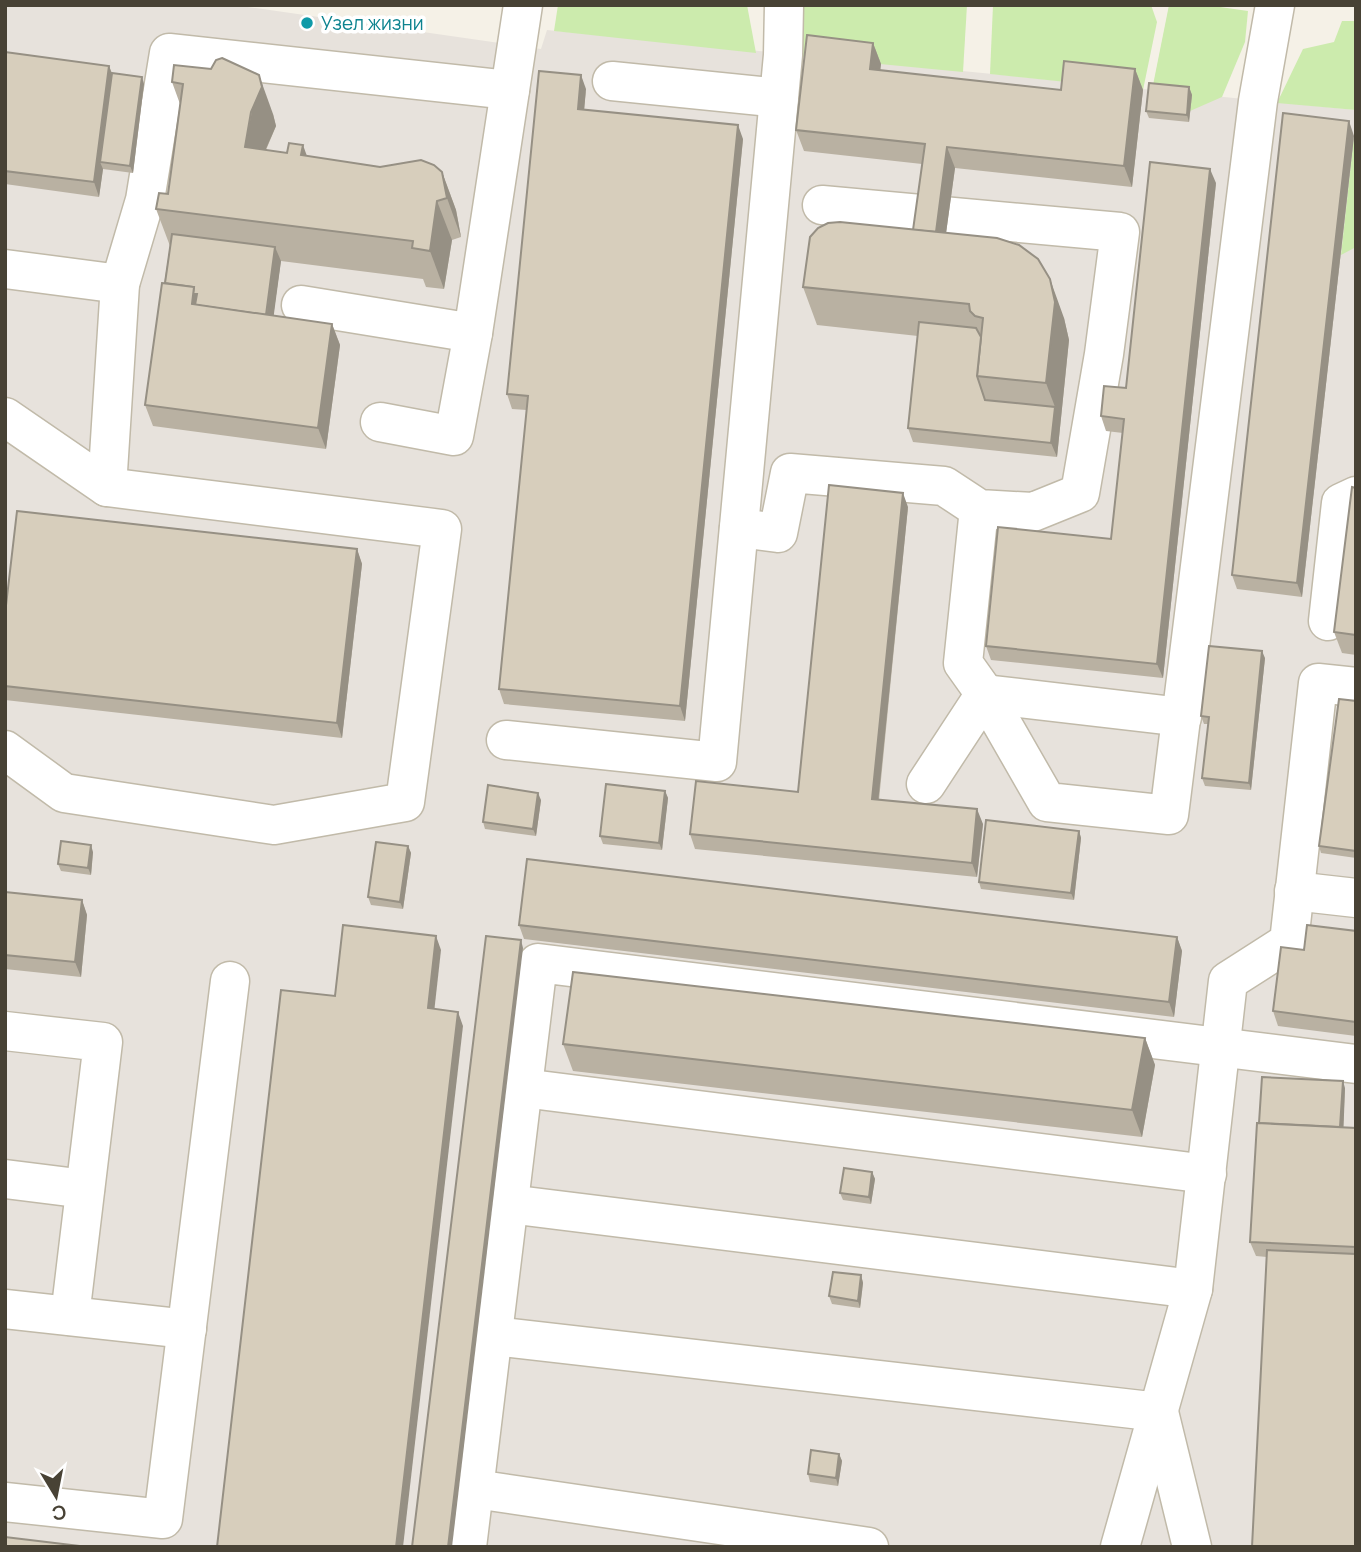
<svg xmlns="http://www.w3.org/2000/svg" width="1361" height="1552" font-family="Manrope,sans-serif">
  <style>
    .industrial { fill: #e7e2dc }
    .green { fill: #ccebad }
    .lines { fill: none; stroke-linecap: round; stroke-linejoin: round }
    .minor-casing { stroke: #c1baa9; stroke-width: 41 }
    .minor { stroke: #fff; stroke-width: 38 }
    .wall { fill: #b9b1a2 }
    .shaded-wall { fill: #969084 }
    .building { fill: #d7cebc; stroke: #969084; stroke-width: 2 }
    .culture-dot { fill: #0f9aa8; stroke: #fff; stroke-width: 2.5 }
    .labels { text-anchor: middle; dominant-baseline: central; stroke-width: 7; stroke-linejoin: round; paint-order: stroke }
    .culture-label { font-size: 19px; fill: #0d838f; stroke: #fff; text-anchor: start }
  </style>
  <rect width="100%" height="100%" fill="#f5f1e7"/>
  <polygon class="industrial" points="5,5 234,5 541,49 547,30 1356,110 1356,1547 5,1547"/>
  <g class="green">
    <polygon points="558,5 747,5 756,53 554,31"/>
    <polygon points="800,5 967,5 963,72 797,56"/>
    <polygon points="993,5 1151,5 1157,22 1143,90 990,74"/>
    <polygon points="1169,5 1206,5 1248,11 1245,42 1222,97 1190,111 1152,90"/>
    <polygon points="1342,21 1356,21 1356,110 1277,103 1303,49 1334,42"/>
    <polygon points="1356,117 1356,247 1341,255 1354,136"/>
  </g>
  <g class="lines">
    <g class="minor-casing">
      <g id="minor">
        <polyline points="612,81 779,98"/>
        <polyline points="5,269 120,284"/>
        <polyline points="301,305 473,333"/>
        <polyline points="5,417 107,487 442,529 405,802 274,825 64,793 5,750"/>
        <polyline points="380,422 454,436 473,333 523,5"/>
        <polyline points="107,487 120,284 145,200 169,53 510,90"/>
        <polyline points="979,509 963,663 985,694 1047,802 1169,815 1258,101 1275,5"/>
        <polyline points="739,528 778,533 790,473 944,486 979,509 1033,512 1080,493 1104,354 1120,232 822,205"/>
        <polyline points="1328,621 1341,503 1356,496"/>
        <polyline points="506,740 717,762 783,55 784,5"/>
        <polyline points="926,784 985,694 1182,717"/>
        <polyline points="1294,891 1356,898"/>
        <polyline points="5,1031 103,1042 70,1316"/>
        <polyline points="523,1088 1207,1174"/>
        <polyline points="5,1179 85,1189"/>
        <polyline points="509,1204 1193,1289"/>
        <polyline points="5,1309 187,1329"/>
        <polyline points="493,1336 1159,1412 1192,1547"/>
        <polyline points="475,1489 869,1547"/>
        <polyline points="5,1502 163,1519 230,981"/>
        <polyline points="467,1547 538,963 1356,1064"/>
        <polyline points="1120,1547 1193,1289 1228,981 1289,942 1318,683 1356,687"/>
      </g>
    </g>
    <use href="#minor" class="minor"/>
  </g>
  <g class="wall">
    <polygon points="873,43 881,64 880,70 1061,90 1135,69 1143,90 1132,187 955,168 946,233 1064,318 1069,340 1057,457 913,442 908,428 918,336 817,325 803,287 913,230 922,164 804,151 796,130"/>
    <polygon points="5,52 109,66 112,73 144,84 133,173 103,169 99,197 5,184"/>
    <polygon points="174,65 273,114 276,126 266,150 380,167 442,172 456,210 461,237 452,240 444,289 426,287 423,279 281,261 273,316 332,324 340,345 326,449 153,426 145,405 170,246 156,209 168,194 180,104 172,82"/>
    <polygon points="1189,87 1192,95 1189,122 1149,118 1146,111"/>
    <polygon points="586,89 584,109 743,139 685,721 504,704 499,689 527,410 512,409 507,394"/>
    <polygon points="1354,136 1302,597 1237,589 1232,575"/>
    <polygon points="1216,183 1163,678 991,660 986,646 1111,539 1123,433 1106,431 1101,416 1126,388"/>
    <polygon points="1356,488 1356,655 1342,653 1334,632"/>
    <polygon points="908,507 879,800 983,824 977,877 695,849 690,834 798,792"/>
    <polygon points="357,549 362,564 342,738 5,700 5,614"/>
    <polygon points="1265,658 1251,790 1205,786 1202,778 1208,724 1204,724 1201,716"/>
    <polygon points="1356,701 1356,858 1321,853 1319,846"/>
    <polygon points="665,791 668,798 662,850 603,844 600,836"/>
    <polygon points="541,800 536,836 485,829 483,822"/>
    <polygon points="1079,831 1081,838 1074,900 981,889 979,882"/>
    <polygon points="408,846 411,853 403,909 371,905 368,897"/>
    <polygon points="93,852 91,875 61,871 58,864"/>
    <polygon points="5,892 82,900 87,915 81,977 5,969"/>
    <polygon points="519,925 1177,937 1182,951 1174,1017 524,939"/>
    <polygon points="1356,931 1356,1036 1278,1026 1273,1011 1304,950"/>
    <polygon points="1145,1038 1155,1065 1142,1137 573,1071 563,1044"/>
    <polygon points="1345,1088 1343,1127 1356,1128 1356,1547 1267,1257 1256,1256 1250,1242 1259,1123"/>
    <polygon points="872,1172 875,1179 871,1204 843,1200 840,1193"/>
    <polygon points="861,1275 863,1283 860,1308 832,1304 829,1296"/>
    <polygon points="839,1454 842,1461 838,1486 810,1482 808,1474"/>
  </g>
  <g class="shaded-wall">
    <polygon points="873,43 881,64 878,90 870,69"/>
    <polygon points="109,66 114,80 100,162 103,169 99,197 94,182"/>
    <polygon points="1135,69 1143,90 1132,187 1124,166"/>
    <polygon points="259,75 273,114 276,126 265,151 245,147"/>
    <polygon points="581,75 586,89 583,123 578,109"/>
    <polygon points="142,77 144,84 133,173 130,166"/>
    <polygon points="1189,87 1192,95 1189,122 1187,115"/>
    <polygon points="1349,121 1354,136 1302,597 1297,583"/>
    <polygon points="738,125 743,139 685,721 680,706"/>
    <polygon points="303,145 317,184 301,155"/>
    <polygon points="947,147 955,168 941,270 933,249"/>
    <polygon points="1210,169 1216,183 1163,678 1157,664"/>
    <polygon points="442,172 456,210 461,237 447,198"/>
    <polygon points="437,201 452,240 444,289 430,251"/>
    <polygon points="275,247 281,261 271,336 266,321"/>
    <polygon points="1050,279 1064,318 1069,340 1057,457 1051,443 1055,407 1046,383"/>
    <polygon points="194,287 202,309 192,304"/>
    <polygon points="332,324 340,345 326,449 318,428"/>
    <polygon points="903,493 908,507 877,813 872,799"/>
    <polygon points="357,549 362,564 342,738 337,723"/>
    <polygon points="1262,651 1265,658 1251,790 1249,783"/>
    <polygon points="665,791 668,798 662,850 659,843"/>
    <polygon points="538,793 541,800 536,836 533,829"/>
    <polygon points="977,809 983,824 977,877 972,863"/>
    <polygon points="1079,831 1081,838 1074,900 1071,893"/>
    <polygon points="91,845 93,852 91,875 88,868"/>
    <polygon points="408,846 411,853 403,909 400,902"/>
    <polygon points="82,900 87,915 81,977 75,962"/>
    <polygon points="436,936 441,950 433,1022 428,1008"/>
    <polygon points="1177,937 1182,951 1174,1017 1169,1002"/>
    <polygon points="521,940 523,948 452,1547 448,1547"/>
    <polygon points="458,1012 463,1026 403,1547 396,1547"/>
    <polygon points="1145,1038 1155,1065 1142,1137 1132,1110"/>
    <polygon points="1343,1081 1345,1088 1343,1141 1340,1134"/>
    <polygon points="872,1172 875,1179 871,1204 869,1197"/>
    <polygon points="861,1275 863,1283 860,1308 858,1301"/>
    <polygon points="839,1454 842,1461 838,1486 836,1478"/>
  </g>
  <g class="building">
    <polygon points="807,35 873,43 870,69 1061,90 1064,61 1135,69 1124,166 947,147 936,232 913,230 925,144 796,130"/>
    <polygon points="5,52 109,66 94,182 5,171"/>
    <polygon points="222,58 259,75 262,87 251,112 245,147 287,153 289,143 303,145 301,155 380,167 421,160 434,165 442,172 447,198 437,201 430,251 412,248 413,241 156,209 159,193 168,194 183,84 172,82 174,65 211,69 216,60"/>
    <polygon points="539,71 581,75 578,109 738,125 680,706 499,689 528,396 507,394"/>
    <polygon points="112,73 142,77 130,166 100,162"/>
    <polygon points="1149,83 1189,87 1187,115 1146,111"/>
    <polygon points="1283,113 1349,121 1297,583 1232,575"/>
    <polygon points="1150,162 1210,169 1157,664 986,646 998,527 1111,539 1124,419 1101,416 1104,386 1126,388"/>
    <polygon points="840,222 997,238 1019,245 1038,259 1050,279 1055,302 1046,383 977,376 983,318 975,316 970,311 969,304 803,287 810,237 818,228 828,223"/>
    <polygon points="172,234 275,247 266,315 195,305 197,294 193,294 194,287 165,283"/>
    <polygon points="162,283 194,287 192,304 332,324 318,428 145,405"/>
    <polygon points="919,322 976,328 981,337 977,376 985,400 1055,407 1051,443 908,428"/>
    <polygon points="829,485 903,493 872,799 977,809 972,863 690,834 696,781 798,792"/>
    <polygon points="1352,487 1356,488 1356,635 1334,632"/>
    <polygon points="17,511 357,549 337,723 5,686 5,614"/>
    <polygon points="1209,646 1262,651 1249,783 1202,778 1209,717 1201,716"/>
    <polygon points="1339,699 1356,701 1356,851 1319,846"/>
    <polygon points="606,784 665,791 659,843 600,836"/>
    <polygon points="488,785 538,793 533,829 483,822"/>
    <polygon points="986,820 1079,831 1071,893 979,882"/>
    <polygon points="61,841 91,845 88,868 58,864"/>
    <polygon points="376,842 408,846 400,902 368,897"/>
    <polygon points="527,859 1177,937 1169,1002 519,925"/>
    <polygon points="5,892 82,900 75,962 5,955"/>
    <polygon points="343,925 436,936 428,1008 458,1012 396,1547 217,1547 281,990 335,996"/>
    <polygon points="1307,925 1356,931 1356,1022 1273,1011 1281,947 1304,950"/>
    <polygon points="486,936 521,940 448,1547 412,1547"/>
    <polygon points="573,972 1145,1038 1132,1110 563,1044"/>
    <polygon points="1262,1077 1343,1081 1340,1127 1259,1123"/>
    <polygon points="1257,1123 1356,1128 1356,1247 1250,1242"/>
    <polygon points="844,1168 872,1172 869,1197 840,1193"/>
    <polygon points="1267,1250 1356,1254 1356,1547 1252,1547"/>
    <polygon points="833,1272 861,1275 858,1301 829,1296"/>
    <polygon points="811,1450 839,1454 836,1478 808,1474"/>
    <polygon points="5,1537 88,1547 5,1547"/>
  </g>
  <circle class="culture-dot" cx="307" cy="23" r="7"/>
  <g class="labels">
    <g class="culture-label">
      <text x="321" y="23">Узел жизни</text>
    </g>
  </g>
  <rect width="1361" height="1552" fill="none" stroke="#484235" stroke-width="14"/>
  <g transform="translate(56 1496) rotate(170)" stroke="#ffffff" stroke-width="5" paint-order="stroke">
  <path d="M0-5L12 26L0 18L-12 26Z" fill="#484235"/>
  <text y="-10" font-size="19" font-weight="bold" text-anchor="middle" fill="#484235">С</text>
  </g>
</svg>
